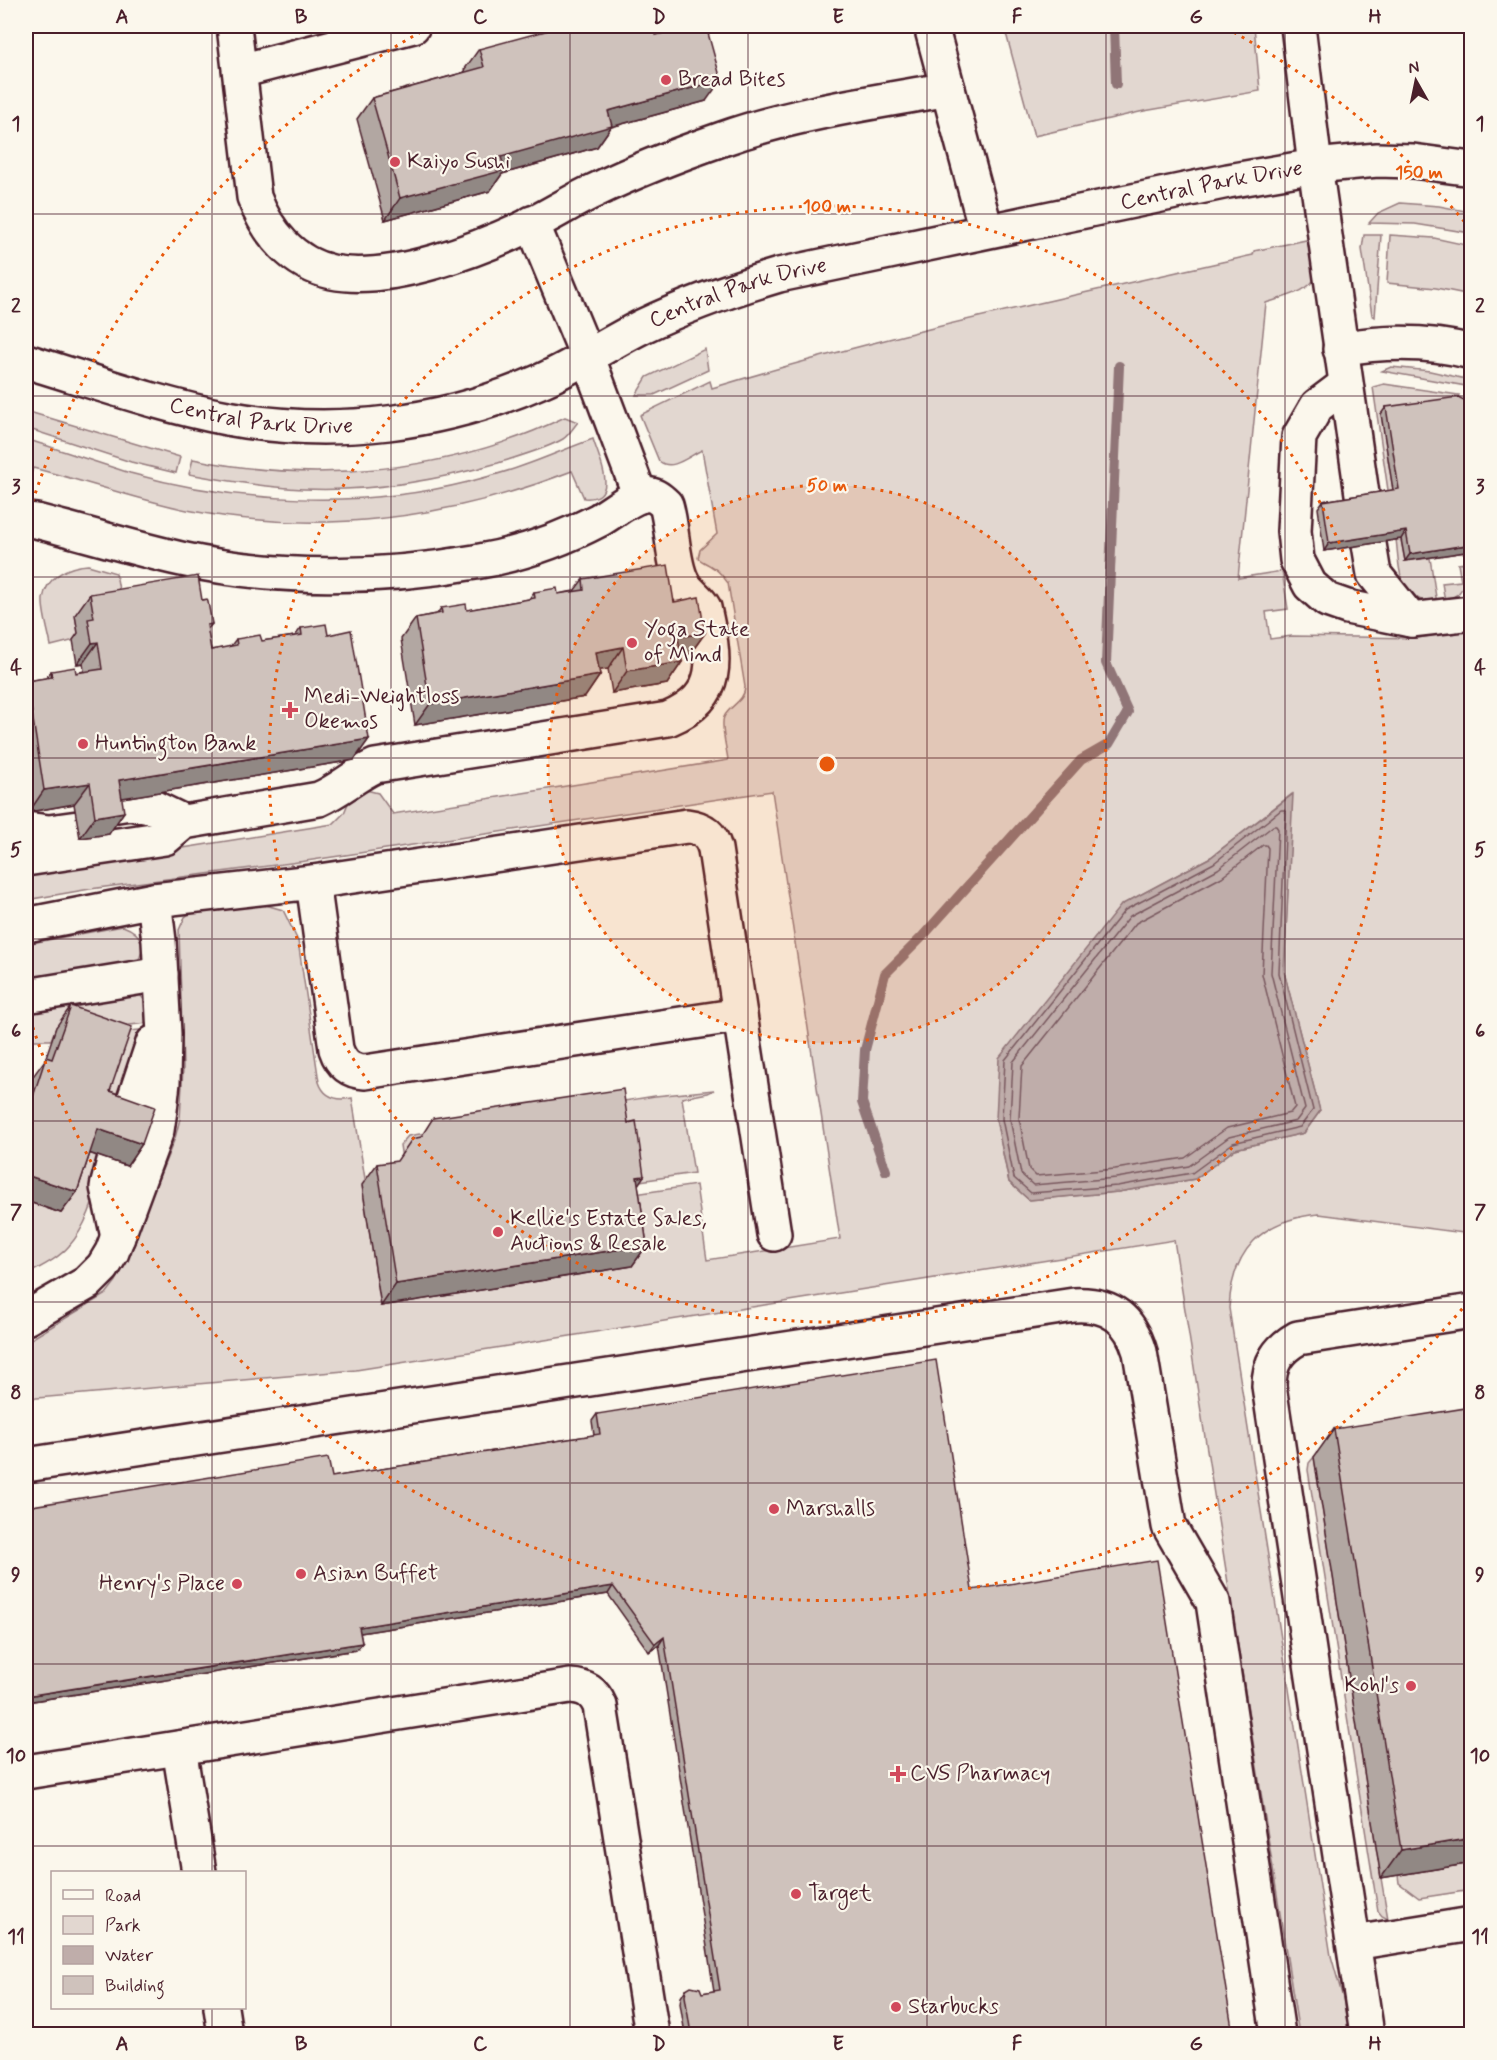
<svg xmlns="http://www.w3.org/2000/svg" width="1497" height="2060" font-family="Mynerve,sans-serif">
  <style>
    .green { fill: #e2d7d0; stroke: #967b7e; stroke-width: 1.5; fill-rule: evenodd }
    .water { fill: #bfadaa; stroke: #907477; stroke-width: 1.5 }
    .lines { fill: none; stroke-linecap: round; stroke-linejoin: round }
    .shore { stroke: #79585e; stroke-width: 1.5 }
    .stream { stroke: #907477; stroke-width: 10 }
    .minor-casing { stroke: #4a1f2b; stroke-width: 38 }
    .minor { stroke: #fbf7ec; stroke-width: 33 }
    .wall { fill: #b2a7a2; stroke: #4a1f2b; stroke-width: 1.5 }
    .shaded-wall { fill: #918884; stroke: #4a1f2b; stroke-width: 1.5 }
    .building { fill: #cfc2bc; stroke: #4a1f2b; stroke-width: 1.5 }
    .grid { fill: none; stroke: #4a1f2b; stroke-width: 1.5; stroke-opacity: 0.55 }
    .ring { fill: none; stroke: #e8590c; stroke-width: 3; stroke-dasharray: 3 6 }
    .poi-dot { fill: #d1495b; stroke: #fbf7ec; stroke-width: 2 }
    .labels { text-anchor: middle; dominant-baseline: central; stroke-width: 4.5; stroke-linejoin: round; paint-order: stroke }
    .poi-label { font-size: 22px; fill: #4a1f2b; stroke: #fbf7ec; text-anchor: start }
    .street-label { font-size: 22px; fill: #4a1f2b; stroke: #fbf7ec }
    .centre { fill: #e8590c; stroke: #fbf7ec; stroke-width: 3 }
    .ring-label { font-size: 18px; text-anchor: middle; font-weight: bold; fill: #e8590c; stroke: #fbf7ec; stroke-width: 4.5; stroke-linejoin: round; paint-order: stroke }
    .neatline { fill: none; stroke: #4a1f2b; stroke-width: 2 }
    .grid-label { font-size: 20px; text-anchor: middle; font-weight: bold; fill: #4a1f2b }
  </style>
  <rect width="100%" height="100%" fill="#fbf7ec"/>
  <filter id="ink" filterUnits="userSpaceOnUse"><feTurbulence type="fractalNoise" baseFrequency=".0167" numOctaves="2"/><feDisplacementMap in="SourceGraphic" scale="12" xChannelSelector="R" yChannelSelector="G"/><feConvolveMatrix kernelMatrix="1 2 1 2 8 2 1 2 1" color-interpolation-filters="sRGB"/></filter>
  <g filter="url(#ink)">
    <g class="green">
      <polygon points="1004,26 1254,26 1260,91 1144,111 1034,136"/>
      <polygon points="1400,203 1439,206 1471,212 1471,233 1415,224 1369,223 1378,213"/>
      <polygon points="1364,235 1381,235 1375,317 1372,315 1362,249"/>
      <polygon points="1390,235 1434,238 1471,246 1471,295 1436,288 1387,283"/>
      <path d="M1311,239L1316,276C1309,293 1282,297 1266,303L1238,578L1282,571L1288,609L1266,612L1270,639L1292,636L1418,638L1472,629L1471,1234L1319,1214C1261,1220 1232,1250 1229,1308L1331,1956L1343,1998L1349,2034H1299L1174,1240L356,1370L26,1399V1342L106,1294L116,1281L122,1268L175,1138L180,1119L183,1068L179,930L185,917L193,911L262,904L283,910L298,941L319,1082C324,1097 336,1101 352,1098L366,1185L362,1186L381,1306L628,1195L696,1185L707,1260L840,1239L772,791L306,861L90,889L26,900V873L333,824L344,813L351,796L366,790L378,793L393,814L728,760C727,750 720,725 724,717C729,706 745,701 745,687L728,583C723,577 719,570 712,567C707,563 703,563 698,558L700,550L717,534L702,450C689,456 672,472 659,461L640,415L710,381L712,388C889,334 1071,296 1253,255L1254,251ZM1292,794L1284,972L1320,1111L1304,1133L1235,1149L1195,1179L1118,1192L1029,1200L1009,1182L996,1119L1121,905L1211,857Z"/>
      <polygon points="705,349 708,370 654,395 636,395 647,377"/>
      <polygon points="1391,367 1430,371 1466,379 1466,386 1382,371"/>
      <polygon points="1384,384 1459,395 1453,404 1381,414 1394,496 1389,497 1373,387"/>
      <polygon points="26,411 180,457 176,473 131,462 26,428"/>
      <path d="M565,417L578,422C573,428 568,436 563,439C546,449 516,457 498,463C435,481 369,492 303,489C264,487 227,481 189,474L193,459C316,485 452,472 565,417Z"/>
      <path d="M26,439C60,450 95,462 130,473C236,503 361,509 468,482C487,477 507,472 525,465C548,457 570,447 593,439C599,459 621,501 584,498L572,471C449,519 318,536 187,510C135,499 85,481 33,468L26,489Z"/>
      <path d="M1396,539H1401L1405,561L1430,558L1437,604C1397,599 1400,572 1396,539Z"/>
      <polygon points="1471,551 1471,577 1458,594 1445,602 1442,583 1461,581 1458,564 1466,563 1465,552"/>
      <path d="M88,565L116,573L122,607L75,615L79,639L51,646C49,633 42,612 43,599C46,577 68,566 88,565Z"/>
      <path d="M123,926C142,933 147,946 137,963L26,984V944Z"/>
      <polygon points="139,993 147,1004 148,1023 111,1027 56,1027 51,1040 33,1040 31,1043 26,1041 26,1007"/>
      <polygon points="148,1029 119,1121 95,1113 111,1033"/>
      <polygon points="714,1090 708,1093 682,1098 694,1173 626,1183 402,1159 400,1145 408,1136 655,1096"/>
      <path d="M83,1151L106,1159C97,1187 90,1223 69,1246C58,1259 40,1267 26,1275V1201Z"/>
      <polygon points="1314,1457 1381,1878 1388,1919 1382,1916 1378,1911 1308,1470 1309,1463"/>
      <polygon points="1471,1863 1471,1890 1419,1898 1399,1883 1398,1875"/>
    </g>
    <polygon class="water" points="1293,794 1284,972 1320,1111 1304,1133 1235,1149 1195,1179 1118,1192 1029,1200 1009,1182 996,1119 999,1058 1121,905 1211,857"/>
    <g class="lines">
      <g class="shore">
        <polygon points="1281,810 1284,810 1286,813 1279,973 1313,1110 1300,1127 1233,1143 1192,1173 1117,1186 1031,1193 1014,1178 1002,1119 1005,1060 1125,910 1214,863"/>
        <polygon points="1273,826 1276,826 1278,829 1271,973 1305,1109 1296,1121 1229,1137 1189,1166 1116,1178 1033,1185 1021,1174 1010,1119 1013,1062 1130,916 1218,869"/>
        <polygon points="1263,845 1266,845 1268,848 1262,974 1295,1107 1290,1113 1227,1128 1185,1158 1115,1169 1036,1176 1029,1169 1019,1118 1022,1066 1136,923 1222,877"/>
      </g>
      <g class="stream">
        <polyline points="1114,26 1116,84"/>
        <polyline points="886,1171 862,1102 865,1050 885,974 921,938 1081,760 1109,744 1128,712 1106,663 1119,366"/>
      </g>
      <g class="minor-casing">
        <g id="minor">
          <path d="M234,26L254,197C267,232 293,264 332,272C390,284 480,249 532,224C554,213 574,200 596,190C637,170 679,154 722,139C795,113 872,103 948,89"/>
          <polyline points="931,26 986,230"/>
          <polyline points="1298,26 1315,166 1363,501"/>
          <polyline points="240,71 413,26"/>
          <polyline points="532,223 588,358 640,496"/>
          <path d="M1340,349C1384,341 1429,341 1472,352"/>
          <path id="s1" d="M26,361C92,381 159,405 227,418C333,438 445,424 543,380C578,364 609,343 643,326C687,305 732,289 779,275L1228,181L1315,166L1377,160L1413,161L1472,169"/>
          <polyline points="1345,385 1317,406 1299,437 1294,531 1297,560 1310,585 1327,600 1347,607 1411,620"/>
          <path d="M26,520L36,521C84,533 132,548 181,559C276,580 379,579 475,562C518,555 561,540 599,520C613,512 628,499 643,495C653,493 659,498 666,505C673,528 672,564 683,583C688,593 699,598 704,608C715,658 723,696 668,719L375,766C355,775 340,790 319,799L184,822L165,838L26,859"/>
          <polyline points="1369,544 1374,574 1411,620 1472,613"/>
          <polyline points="105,807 130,803 155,808 184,822"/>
          <polyline points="26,829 49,832 78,828"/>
          <path d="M313,882L687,826C703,828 711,834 715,849L740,1015"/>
          <path d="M26,925L154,900L313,882L336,1049C341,1064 349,1071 365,1072L740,1015L774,1234"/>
          <polyline points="26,996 161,974"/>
          <polyline points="126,1124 153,1043"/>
          <polyline points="114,1161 107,1187 118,1237"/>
          <polyline points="26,1318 87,1283 103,1267 112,1252 157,1130 160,1110 163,1082 164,1034 159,941 154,900"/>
          <path d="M26,1465L1074,1305C1110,1303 1130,1318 1140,1352L1169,1526L1213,1602L1278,2034"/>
          <polyline points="179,1748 199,1872"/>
          <path d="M26,1772L570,1686C586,1687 594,1692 600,1706L652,2034"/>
          <polyline points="1354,1943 1472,1924"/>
          <polyline points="221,2008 225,2034"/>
          <path d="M1367,2034L1269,1386C1269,1363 1278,1349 1298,1338L1472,1311"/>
        </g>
      </g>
      <use href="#minor" class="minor"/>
    </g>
    <g class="wall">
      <polygon points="656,35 706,101 611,127 597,147 502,174 490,191 385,220 357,119 372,98 465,72 464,70 479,49"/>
      <polygon points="1386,407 1472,551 1405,561 1401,539 1324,551 1318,508 1323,501 1393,490 1381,414"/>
      <polygon points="583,579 674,602 705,633 690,654 681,656 682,662 667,684 612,693 608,669 599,670 600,675 585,697 415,725 401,639 416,618 437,614 441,608 467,610 529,599 534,592 558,594 574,591"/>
      <polygon points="90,594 202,600 212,624 207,630 211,650 230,647 236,639 262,641 295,636 301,628 328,635 369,739 354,760 122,798 109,834 80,838 74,804 29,812 26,788 26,683 27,681 46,678 51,671 76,673 84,671 83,663 77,664 73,640 78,633 75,615"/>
      <polygon points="71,1006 110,1091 142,1144 127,1166 90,1153 77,1192 61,1213 26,1201 26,1096 31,1079 45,1060 56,1027"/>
      <polygon points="377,1164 638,1185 647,1245 632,1266 381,1306 362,1185"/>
      <polygon points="597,1414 972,1590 1233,2034 685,2034 680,2003 681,1997 686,1989 702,1993 714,1991 659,1645 649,1652 608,1594 360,1633 362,1643 356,1650 26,1702 26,1507 332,1477 594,1435 592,1421"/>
      <polygon points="1334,1429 1472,1863 1381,1878 1314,1457"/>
    </g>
    <g class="shaded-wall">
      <polygon points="721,80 706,101 611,127 597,147 502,174 490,191 385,220 400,198 608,111"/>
      <polygon points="1406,531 1401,539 1324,551 1329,543"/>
      <polygon points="1472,544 1472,551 1405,561 1410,554"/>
      <polygon points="705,633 690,654 663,659 678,637"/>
      <polygon points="98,642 83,663 77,664 92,643"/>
      <polygon points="623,647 608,669 581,673 596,652"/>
      <polygon points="682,662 667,684 612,693 627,671"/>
      <polygon points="600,675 585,697 415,725 430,704"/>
      <polygon points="369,739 354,760 104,801 119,780"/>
      <polygon points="90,783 74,804 29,812 44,790"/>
      <polygon points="124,812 109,834 80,838 95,817"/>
      <polygon points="26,1123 31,1125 26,1133"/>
      <polygon points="98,1129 142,1144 127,1166 83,1151"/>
      <polygon points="26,1175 77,1192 61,1213 26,1201"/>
      <polygon points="644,1176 629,1198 637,1177"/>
      <polygon points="647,1245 632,1266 381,1306 396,1284"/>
      <polygon points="613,1586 608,1594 354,1634 359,1627"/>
      <polygon points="664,1637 659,1645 649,1652 655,1644"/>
      <polygon points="362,1643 356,1650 26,1702 26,1696"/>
      <polygon points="1472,1838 1472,1863 1381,1878 1401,1850"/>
    </g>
    <g class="building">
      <polygon points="564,26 653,26 656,35 692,26 706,26 721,80 608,111 612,126 501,157 505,170 400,198 372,98 484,67 479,49"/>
      <polygon points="1458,397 1464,400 1472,399 1472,544 1410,554 1406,531 1329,543 1323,501 1399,489 1386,407"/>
      <polygon points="668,565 674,602 699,597 705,633 678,637 682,662 627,671 623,647 596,652 600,675 430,704 416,618 442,613 441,608 466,604 467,610 535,598 534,592 557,588 558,594 584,590 583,579"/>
      <polygon points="198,576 202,600 207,599 208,602 212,624 207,625 211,650 237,645 236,639 260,635 262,641 302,635 301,628 326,624 328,635 351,630 369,739 119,780 124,812 95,817 90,783 44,790 27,681 52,677 51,671 75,667 76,673 102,669 98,642 92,643 88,619 94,618 90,594"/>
      <polygon points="71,1006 132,1027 110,1091 155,1107 142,1144 98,1129 77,1192 26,1175 26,1142 31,1125 26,1123 26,1118 46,1057 52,1059"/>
      <polygon points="623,1089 628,1123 636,1121 644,1176 637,1177 647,1245 396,1284 377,1164 397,1161 412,1139 421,1137 433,1118"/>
      <polygon points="936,1360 972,1590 1157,1560 1233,2034 691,2034 685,1996 686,1989 691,1986 700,1988 702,1993 720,1990 664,1637 655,1644 613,1586 359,1627 362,1643 26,1696 26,1507 328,1458 332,1477 600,1434 597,1414"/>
      <polygon points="1472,1407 1472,1838 1401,1850 1334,1429"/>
    </g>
  </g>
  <path class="grid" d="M212,26V1872M391,26V2034M570,26V2034M748,26V2034M927,26V2034M1106,26V2034M1285,26V2034M26,214H1472M26,396H1472M26,577H1472M26,758H1472M26,939H1472M26,1121H1472M26,1302H1472M26,1483H1472M26,1664H1472M26,1846H1472M212,2008V2034"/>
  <circle cx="827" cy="764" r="279" fill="#e8590c" fill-opacity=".12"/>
  <g class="ring">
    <circle cx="827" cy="764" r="279"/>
    <circle cx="827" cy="764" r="558"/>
    <path d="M1468 1302A837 837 0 0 1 27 1009M27 519A837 837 0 0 1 428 28M1226 28A837 837 0 0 1 1468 226"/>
  </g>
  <g class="poi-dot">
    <circle cx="666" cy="80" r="6"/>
    <circle cx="395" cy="162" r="6"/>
    <circle cx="632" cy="643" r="6"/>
    <path d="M287 701h6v6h6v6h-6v6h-6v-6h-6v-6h6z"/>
    <circle cx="83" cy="744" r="6"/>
    <circle cx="498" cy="1232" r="6"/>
    <circle cx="774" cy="1509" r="6"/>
    <circle cx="301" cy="1574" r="6"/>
    <circle cx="237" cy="1584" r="6"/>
    <circle cx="1411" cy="1686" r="6"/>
    <path d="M895 1765h6v6h6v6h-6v6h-6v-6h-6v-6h6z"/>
    <circle cx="796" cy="1894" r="6"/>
    <circle cx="896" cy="2007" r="6"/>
  </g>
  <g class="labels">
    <g class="poi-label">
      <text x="678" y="80">Bread Bites</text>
      <text x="407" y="162">Kaiyo Sushi</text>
      <text x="644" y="630">Yoga State<tspan x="644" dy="25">of Mind</tspan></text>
      <text x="304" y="697">Medi-Weightloss<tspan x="304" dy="25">Okemos</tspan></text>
      <text x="95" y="744">Huntington Bank</text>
      <text x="510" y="1219">Kellie's Estate Sales,<tspan x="510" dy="25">Auctions &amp; Resale</tspan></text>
      <text x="786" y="1509">Marshalls</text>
      <text x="313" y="1574">Asian Buffet</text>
      <text x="225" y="1584" text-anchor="end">Henry's Place</text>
      <text x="1399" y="1686" text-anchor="end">Kohl's</text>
      <text x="910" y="1774">CVS Pharmacy</text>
      <text x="808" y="1894">Target</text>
      <text x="908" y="2007">Starbucks</text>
    </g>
    <g class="street-label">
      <text stroke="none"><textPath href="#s1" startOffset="1233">Central Park Drive</textPath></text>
      <text stroke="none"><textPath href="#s1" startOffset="747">Central Park Drive</textPath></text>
      <text stroke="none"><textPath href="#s1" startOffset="243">Central Park Drive</textPath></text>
    </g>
  </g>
  <circle cx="827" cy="764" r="9" class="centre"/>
  <g class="ring-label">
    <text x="1419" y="178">150 m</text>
    <text x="827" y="212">100 m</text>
    <text x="827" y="491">50 m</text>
  </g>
  <rect width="1497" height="2060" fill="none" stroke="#fbf7ec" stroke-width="66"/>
  <rect x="51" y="1871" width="195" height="138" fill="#fbf7ec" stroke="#b4a19f" stroke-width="1.5"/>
  <rect x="63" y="1890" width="30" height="9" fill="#fbf7ec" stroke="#b4a19f" stroke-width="1.5"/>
  <text x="105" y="1901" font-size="18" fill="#4a1f2b">Road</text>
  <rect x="63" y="1916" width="30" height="18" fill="#e2d7d0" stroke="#b4a19f" stroke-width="1.5"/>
  <text x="105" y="1931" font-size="18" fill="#4a1f2b">Park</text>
  <rect x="63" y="1946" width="30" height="18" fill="#bfadaa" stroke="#b4a19f" stroke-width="1.5"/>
  <text x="105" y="1961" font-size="18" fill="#4a1f2b">Water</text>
  <rect x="63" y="1976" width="30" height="18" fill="#cfc2bc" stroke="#b4a19f" stroke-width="1.5"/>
  <text x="105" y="1991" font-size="18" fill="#4a1f2b">Building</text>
  <g transform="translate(1416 81) rotate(351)" stroke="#fbf7ec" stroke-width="4.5" paint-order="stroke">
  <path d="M0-4.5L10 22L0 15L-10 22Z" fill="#4a1f2b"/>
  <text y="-9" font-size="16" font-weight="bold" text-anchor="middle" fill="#4a1f2b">N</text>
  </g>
  <rect x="33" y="33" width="1431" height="1994" class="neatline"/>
  <g class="grid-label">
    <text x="122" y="23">A</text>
    <text x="301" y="23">B</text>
    <text x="480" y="23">C</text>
    <text x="659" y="23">D</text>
    <text x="838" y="23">E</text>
    <text x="1017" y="23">F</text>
    <text x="1196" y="23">G</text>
    <text x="1375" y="23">H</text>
    <text x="16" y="130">1</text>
    <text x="1480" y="130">1</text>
    <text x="16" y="312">2</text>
    <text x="1480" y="312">2</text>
    <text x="16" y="493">3</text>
    <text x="1480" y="493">3</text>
    <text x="16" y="674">4</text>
    <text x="1480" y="674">4</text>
    <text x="16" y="856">5</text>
    <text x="1480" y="856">5</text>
    <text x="16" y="1037">6</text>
    <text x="1480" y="1037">6</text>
    <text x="16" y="1218">7</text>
    <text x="1480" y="1218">7</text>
    <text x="16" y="1399">8</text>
    <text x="1480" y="1399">8</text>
    <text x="16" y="1581">9</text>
    <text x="1480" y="1581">9</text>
    <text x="16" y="1762">10</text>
    <text x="1480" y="1762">10</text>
    <text x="16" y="1943">11</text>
    <text x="1480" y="1943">11</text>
    <text x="122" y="2050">A</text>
    <text x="301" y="2050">B</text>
    <text x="480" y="2050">C</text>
    <text x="659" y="2050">D</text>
    <text x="838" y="2050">E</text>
    <text x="1017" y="2050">F</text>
    <text x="1196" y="2050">G</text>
    <text x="1375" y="2050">H</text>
  </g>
</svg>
